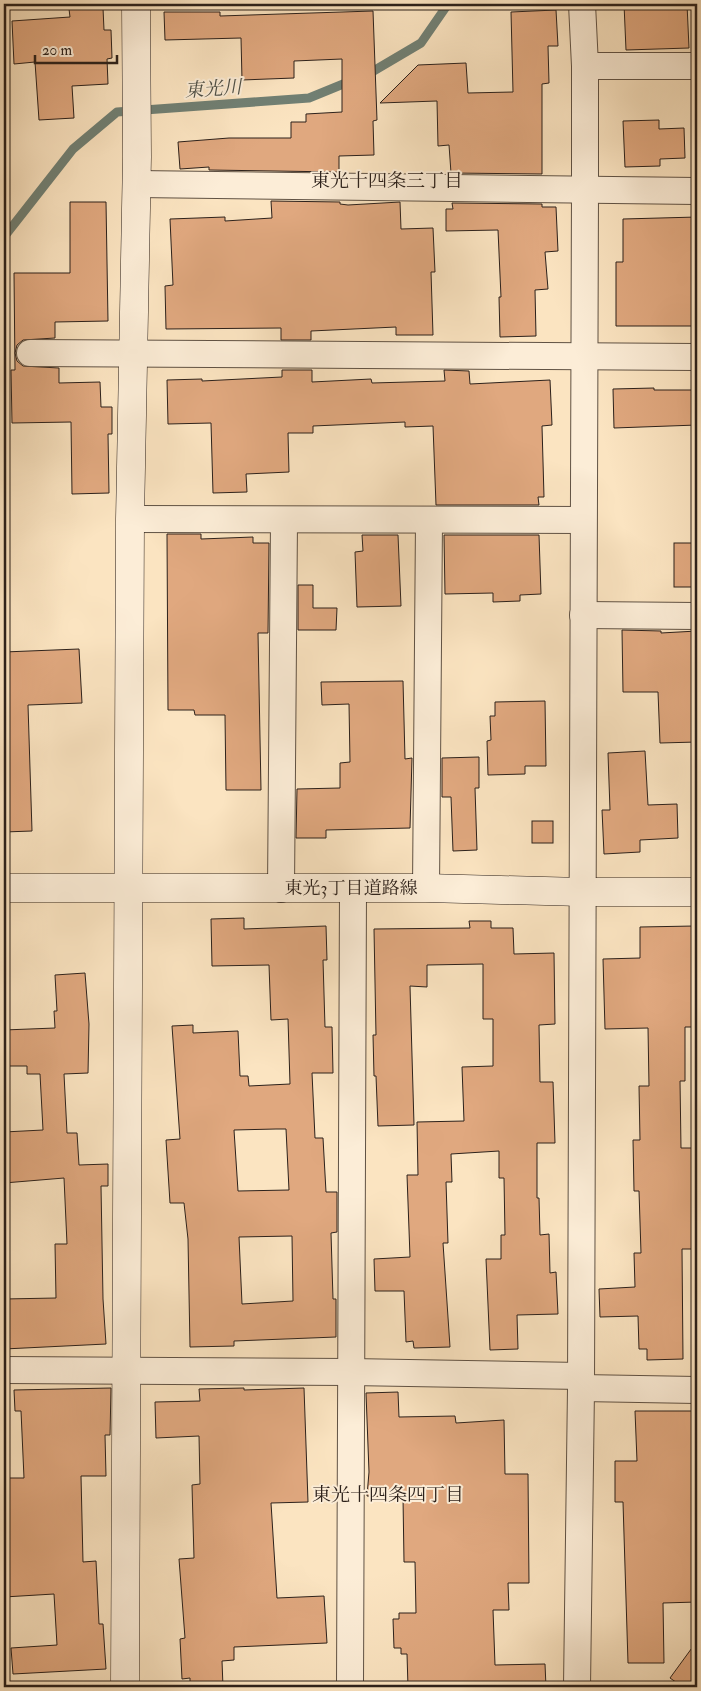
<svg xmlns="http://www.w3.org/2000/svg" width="701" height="1691" font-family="'IM FELL Double Pica','Noto Serif JP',serif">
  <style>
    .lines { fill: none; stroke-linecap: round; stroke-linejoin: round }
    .stream { stroke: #718074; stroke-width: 9 }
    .building { fill: #e0a87f; stroke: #2c211b; fill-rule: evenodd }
    .street-casing { stroke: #605244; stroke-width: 28 }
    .secondary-casing { stroke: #2c211b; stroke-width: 29 }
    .street { stroke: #fcedd7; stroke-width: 26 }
    .secondary { stroke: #fcedd7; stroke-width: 28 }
    .labels { text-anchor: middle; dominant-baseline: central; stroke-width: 4; stroke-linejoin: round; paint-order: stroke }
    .street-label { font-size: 18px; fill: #2c211b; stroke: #fcedd7 }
    .water-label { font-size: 19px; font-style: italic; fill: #4e5047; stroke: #fcedd7 }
    .neighbourhood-label { font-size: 19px; fill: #2c211b; stroke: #fcedd7 }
  </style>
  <rect width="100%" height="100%" fill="#fbe4c1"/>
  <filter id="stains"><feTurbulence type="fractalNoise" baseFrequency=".004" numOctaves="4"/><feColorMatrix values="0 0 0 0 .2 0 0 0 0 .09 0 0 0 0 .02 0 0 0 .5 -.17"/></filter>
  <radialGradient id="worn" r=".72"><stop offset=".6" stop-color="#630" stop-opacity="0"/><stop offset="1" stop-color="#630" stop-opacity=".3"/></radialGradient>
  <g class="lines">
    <g class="stream">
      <polyline points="365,76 421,43 448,4"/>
      <polyline points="4,237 73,149 117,112 309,98 353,80"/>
    </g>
  </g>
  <g class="building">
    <polygon points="624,4 687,4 689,48 626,50"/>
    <polygon points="103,8 104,30 111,30 112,58 107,59 108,84 72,86 74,118 39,120 35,62 14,64 12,21 70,17 69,9"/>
    <polygon points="556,10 558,46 548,46 549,83 542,84 542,174 451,173 449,145 438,146 437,101 380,103 418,65 466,63 468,93 513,92 511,12"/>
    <polygon points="373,11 377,120 373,121 374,155 339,156 339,172 209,170 209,167 180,169 178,142 229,138 291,138 291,122 306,122 306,114 342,112 342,59 294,61 294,78 242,80 241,38 165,40 164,12 220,12 220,16"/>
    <polygon points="659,120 659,129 684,128 685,158 660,159 660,166 625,167 623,121"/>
    <polygon points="271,201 340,202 340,204 348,205 400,202 401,229 433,228 435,272 431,272 433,335 396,335 396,327 311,331 311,340 281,340 281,328 166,329 165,286 173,285 170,219 225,217 225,221 272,218"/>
    <polygon points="70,202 106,202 108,321 55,322 55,338 23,340 17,345 15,353 17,361 23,366 59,368 59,383 100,382 101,407 112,407 112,434 108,434 109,493 72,494 71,422 12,423 11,370 15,370 14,273 70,273"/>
    <polygon points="452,203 542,204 542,207 556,207 558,251 545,252 548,289 535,290 536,336 500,337 499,297 501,297 498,230 446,231 446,209 453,209"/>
    <polygon points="697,217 697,326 616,326 616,262 623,262 623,219"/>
    <polygon points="282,370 312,370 312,382 371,379 372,383 445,381 444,370 469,371 470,384 550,380 552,425 542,426 544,497 538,497 539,505 436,505 433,426 405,427 405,422 313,426 313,433 288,433 289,472 246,474 247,492 213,493 211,423 168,424 167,380 202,379 202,381 282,377"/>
    <polygon points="654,388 654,390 697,390 697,425 614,428 613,389"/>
    <polygon points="167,534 201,534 201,539 253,537 253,543 269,543 268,633 258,633 261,790 226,790 225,715 195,715 194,710 168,710"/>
    <polygon points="362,535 398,535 401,606 357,607 355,552 363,551"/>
    <polygon points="444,535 539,535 541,594 520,595 520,601 493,602 493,593 445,594"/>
    <rect x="674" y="543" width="23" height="44"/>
    <polygon points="298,585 313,585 313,608 337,608 336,630 298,630"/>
    <polygon points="622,630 661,631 661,633 697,631 697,684 695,684 697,742 660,743 658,692 623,692"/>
    <polygon points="79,649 82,703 28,705 32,831 4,832 4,652"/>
    <polygon points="403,681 405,759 412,758 410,828 326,830 326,838 296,838 297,789 340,788 340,763 350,762 349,704 322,705 321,682"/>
    <polygon points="545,701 546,766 525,766 525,774 488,775 487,741 491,740 490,716 495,716 495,702"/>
    <polygon points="645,751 648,805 677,804 678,838 640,840 640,852 604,854 602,810 610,810 608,753"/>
    <polygon points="479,757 479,788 475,788 477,850 453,851 451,797 442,797 442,758"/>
    <rect x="532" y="821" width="21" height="22"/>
    <path d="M244,918V929L326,926L327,960H323L325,1027H332L333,1073H312L315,1138H323L326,1192H337V1232L331,1233L333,1299H336V1337L234,1341V1346L190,1347L188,1239L184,1203H170L166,1140L180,1139L172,1026L193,1025V1033L238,1031L240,1076H248L249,1086L290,1084L288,1019L271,1020L269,965L212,966L211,919ZM276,1129H286L289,1190L238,1191L234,1130ZM292,1236L293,1301L242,1304L239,1237Z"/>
    <polygon points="469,921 491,921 491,928 513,928 514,954 554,953 555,1024 539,1025 540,1082 553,1082 555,1143 537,1143 537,1198 539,1198 540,1235 549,1234 550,1273 556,1272 558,1314 517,1315 518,1349 490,1350 486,1259 501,1259 501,1235 505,1235 504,1178 499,1178 499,1151 451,1154 452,1182 446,1182 448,1243 443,1243 450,1347 414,1348 413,1341 406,1342 404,1291 375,1291 374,1259 410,1257 407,1175 418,1175 417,1122 464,1121 462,1067 493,1066 493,1019 483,1019 483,964 427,965 427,987 410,986 414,1125 378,1126 376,1076 374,1076 373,1035 376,1035 374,929 470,928"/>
    <polygon points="694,926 697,1027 685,1027 685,1081 680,1081 681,1148 697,1148 697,1249 682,1249 683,1359 647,1360 647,1349 639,1349 638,1316 600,1317 599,1289 635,1287 634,1253 641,1253 639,1191 634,1191 633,1140 640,1140 639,1086 649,1086 648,1028 605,1029 603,959 640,958 640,927"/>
    <polygon points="85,973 89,1024 88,1073 64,1074 67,1133 77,1133 79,1165 108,1164 108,1186 101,1186 103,1299 106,1344 4,1349 4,1299 56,1298 55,1244 67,1244 64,1178 4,1183 4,1132 43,1130 40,1074 27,1074 27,1066 4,1066 4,1030 55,1028 54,1011 57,1011 55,975"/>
    <polygon points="111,1388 110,1435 105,1435 106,1476 81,1476 83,1562 96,1561 99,1624 103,1624 106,1669 13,1674 11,1648 57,1645 54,1594 4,1597 4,1478 24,1478 21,1411 15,1411 14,1390"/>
    <polygon points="244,1388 244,1390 304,1388 308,1502 271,1503 277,1598 324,1596 327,1643 234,1647 234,1660 222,1661 223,1687 190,1687 190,1678 182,1679 180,1639 185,1638 179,1559 194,1558 192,1485 200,1484 199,1436 156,1438 155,1402 200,1401 199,1389"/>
    <polygon points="398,1392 399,1417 455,1416 456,1423 504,1420 505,1474 528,1474 529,1583 508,1583 509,1610 493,1610 495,1665 545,1664 546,1687 408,1687 407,1654 401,1654 401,1648 394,1648 393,1619 399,1619 399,1613 416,1613 415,1562 404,1562 403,1497 367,1496 369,1472 366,1393"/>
    <polygon points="635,1411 697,1411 697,1602 663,1603 664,1663 628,1663 623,1502 615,1502 615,1461 637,1461"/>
    <polygon points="697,1641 697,1687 683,1687 670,1678"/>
  </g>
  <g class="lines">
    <g class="street-casing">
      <g id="street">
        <polyline points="585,66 697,66"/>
        <polyline points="137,184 697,191"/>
        <polyline points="30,353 697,357"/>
        <polyline points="130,519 583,520"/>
        <polyline points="583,615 697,616"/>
        <polyline points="426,888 429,521"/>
        <polyline points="281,889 284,521"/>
        <polyline points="4,1370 351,1372 581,1376"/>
        <polyline points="581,1388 697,1390"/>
        <polyline points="350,1687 353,889"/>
        <polyline points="577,1687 581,1388 585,190 585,66 582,4"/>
      </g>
    </g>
    <g class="secondary-casing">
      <g id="secondary">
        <polyline points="4,888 426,888 582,892 697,892"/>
        <polyline points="125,1687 130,519 137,157 136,4"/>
      </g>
    </g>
    <use href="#street" class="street"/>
    <use href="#secondary" class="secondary"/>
  </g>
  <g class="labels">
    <g class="street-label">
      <text x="351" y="888">東光3丁目道路線</text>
    </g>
    <g class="water-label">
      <text transform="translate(213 89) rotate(-4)">東光川</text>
    </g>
    <g class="neighbourhood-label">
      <text x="387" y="181">東光十四条三丁目</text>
      <text x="388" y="1495">東光十四条四丁目</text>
    </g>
  </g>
  <rect width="701" height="1691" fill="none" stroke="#fbe4c1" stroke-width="20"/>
  <rect x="5" y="5" width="691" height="1681" fill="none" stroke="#2c211b" stroke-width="2.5"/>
  <rect x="10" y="10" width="681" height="1671" fill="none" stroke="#2c211b"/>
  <path d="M35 55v8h82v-8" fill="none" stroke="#2c211b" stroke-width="2.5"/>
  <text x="42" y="55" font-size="15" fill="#2c211b" stroke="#fcedd7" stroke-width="4" paint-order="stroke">20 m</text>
  <rect width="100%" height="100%" filter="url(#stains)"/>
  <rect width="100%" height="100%" fill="url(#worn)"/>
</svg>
